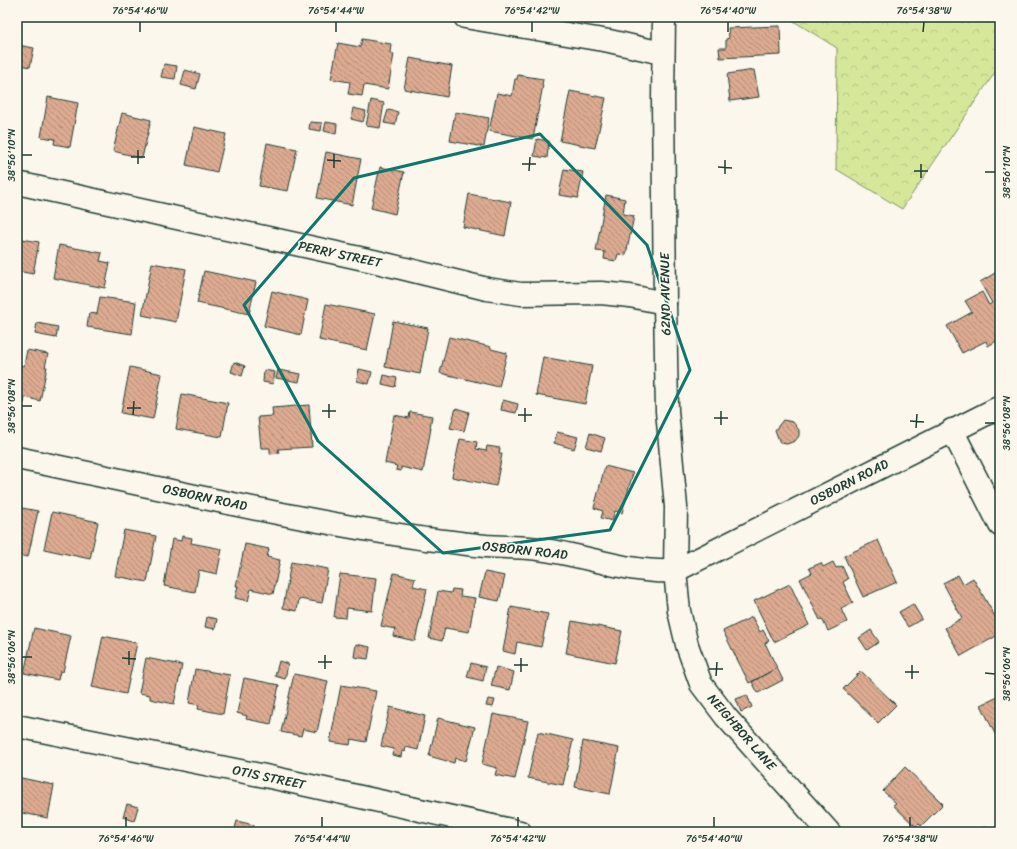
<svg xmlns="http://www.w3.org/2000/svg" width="1017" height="849" font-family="Sriracha,sans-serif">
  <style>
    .forest { fill: url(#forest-crowns); stroke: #7b9267 }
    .building { fill: url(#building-back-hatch); stroke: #1f3d34 }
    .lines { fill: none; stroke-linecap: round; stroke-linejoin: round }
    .minor-casing { stroke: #1f3d34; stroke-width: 25 }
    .minor { stroke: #fbf7ec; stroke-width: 22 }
    .marked { fill: none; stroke: #0f766e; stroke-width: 3; stroke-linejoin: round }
    .ticks { fill: none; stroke: #1f3d34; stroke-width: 1.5 }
    .labels { text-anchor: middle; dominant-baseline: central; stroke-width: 3.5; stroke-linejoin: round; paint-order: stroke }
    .street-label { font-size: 13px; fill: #1f3d34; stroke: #fbf7ec }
    .neatline { fill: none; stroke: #1f3d34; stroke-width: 1.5 }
    .ticks-label { font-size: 10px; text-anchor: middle; fill: #1f3d34 }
  </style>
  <defs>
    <pattern id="forest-crowns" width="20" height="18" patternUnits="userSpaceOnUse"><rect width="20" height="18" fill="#d7e79a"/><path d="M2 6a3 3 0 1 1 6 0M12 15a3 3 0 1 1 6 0" fill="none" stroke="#b8c785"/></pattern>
    <pattern id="building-back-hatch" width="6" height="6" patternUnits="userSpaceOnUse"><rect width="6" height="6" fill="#ddaa91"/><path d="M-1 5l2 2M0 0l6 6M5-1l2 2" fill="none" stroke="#b38c77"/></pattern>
  </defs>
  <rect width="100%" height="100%" fill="#fbf7ec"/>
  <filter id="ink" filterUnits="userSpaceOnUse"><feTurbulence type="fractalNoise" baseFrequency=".025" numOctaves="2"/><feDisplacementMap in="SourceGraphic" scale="8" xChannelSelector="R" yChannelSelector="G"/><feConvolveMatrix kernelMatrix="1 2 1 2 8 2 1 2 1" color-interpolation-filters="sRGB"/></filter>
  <g filter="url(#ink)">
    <polygon class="forest" points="787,17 1000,17 1000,65 902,209 836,169 837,48"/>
    <g class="building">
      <polygon points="780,26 781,55 720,58 719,48 726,48 726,39 729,38 728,28"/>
      <polygon points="362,39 391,44 390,53 394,54 388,89 364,85 362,96 348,94 350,82 331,79 338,43 360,47"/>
      <polygon points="18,45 34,48 30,67 17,64"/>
      <polygon points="410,58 452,66 447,97 404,89"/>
      <polygon points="164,64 177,66 175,79 161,77"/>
      <polygon points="185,70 200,74 196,89 181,85"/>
      <polygon points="754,70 759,97 730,101 727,74"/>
      <polygon points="518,75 543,79 542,85 543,85 533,139 489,131 497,93 512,96 515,79 517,79"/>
      <polygon points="570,91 606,98 595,148 560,141"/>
      <polygon points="48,97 78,103 70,147 54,144 55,139 41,137"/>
      <polygon points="371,100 384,103 380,128 366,126"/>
      <polygon points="353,108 366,111 363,122 351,119"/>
      <polygon points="388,110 398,112 395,125 384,123"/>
      <polygon points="455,112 489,118 484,147 450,141"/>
      <polygon points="122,113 151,120 142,158 113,151"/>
      <polygon points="310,122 322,123 321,131 309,129"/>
      <polygon points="326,122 337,124 336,134 324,131"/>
      <polygon points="194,127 226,134 217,172 186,165"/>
      <polygon points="537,139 549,141 547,158 534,156"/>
      <polygon points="267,143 297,149 288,191 259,186"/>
      <polygon points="326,152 361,159 352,205 317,198"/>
      <polygon points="380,167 404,172 395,214 371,208"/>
      <polygon points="564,169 583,172 578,198 559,195"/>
      <polygon points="469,194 511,202 505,236 463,227"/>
      <polygon points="606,195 625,199 623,214 634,216 626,255 618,254 616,261 604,259 605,252 596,251"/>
      <polygon points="17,238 39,242 33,274 17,271"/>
      <polygon points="59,245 102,253 100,261 110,263 105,288 53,278"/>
      <polygon points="152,263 186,269 176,322 142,315"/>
      <polygon points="1000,270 1000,339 988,346 986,341 962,353 947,326 972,312 965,301 982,292 989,305 992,303 980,282"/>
      <polygon points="204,271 256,282 249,314 197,303"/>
      <polygon points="272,291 308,300 301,335 264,326"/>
      <polygon points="100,297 136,302 132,334 87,327 89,313 97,314"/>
      <polygon points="326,304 375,314 367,350 319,340"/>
      <polygon points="393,321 428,328 420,374 385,367"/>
      <polygon points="37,323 58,327 56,338 35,334"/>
      <polygon points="449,337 491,347 491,349 507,353 499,387 440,373"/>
      <polygon points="27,350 48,354 45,367 47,367 40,401 25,397 24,403 17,401 17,365 24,366"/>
      <polygon points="543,357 592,366 585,404 536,395"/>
      <polygon points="234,362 245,366 242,376 231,372"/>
      <polygon points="130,367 162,374 153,419 121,413"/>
      <polygon points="359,369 372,372 369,384 357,381"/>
      <polygon points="264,370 275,372 273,384 263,382"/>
      <polygon points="278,370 301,374 299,382 276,378"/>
      <polygon points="384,375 397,378 395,387 382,384"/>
      <polygon points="182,394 228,403 222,437 176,429"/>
      <polygon points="503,400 518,404 516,413 501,410"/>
      <polygon points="309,405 312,447 278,449 279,453 270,454 270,448 261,448 258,417 273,416 272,408"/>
      <polygon points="456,408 469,412 464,431 450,428"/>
      <polygon points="410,412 432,416 430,428 431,428 423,472 401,467 401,471 396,470 397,466 385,463 394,415 409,418"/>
      <polygon points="783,420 793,422 799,430 799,436 795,441 787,444 780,443 775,430"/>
      <polygon points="557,432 578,437 574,449 554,443"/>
      <polygon points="590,433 605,438 601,451 586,447"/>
      <polygon points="460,439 477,442 476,449 486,451 487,446 500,448 499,454 502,454 496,486 452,477"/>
      <polygon points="605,466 633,473 622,513 615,511 612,521 601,518 603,511 594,508"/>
      <polygon points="17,507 38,511 28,557 17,555"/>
      <polygon points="52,512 98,522 90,559 44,549"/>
      <polygon points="124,530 156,536 147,582 115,576"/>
      <polygon points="182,536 192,538 191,543 222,549 217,574 199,570 195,592 164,586 172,539 181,541"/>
      <polygon points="878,540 897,582 863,597 844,556"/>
      <polygon points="245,544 269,549 267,557 280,560 273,594 251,589 248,601 235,598 238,586 236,586"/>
      <polygon points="291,562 328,569 322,603 299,599 297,611 283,608"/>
      <polygon points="833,562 836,568 842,566 848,579 843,582 853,603 841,609 847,622 828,631 822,619 820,620 800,579 812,573 809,568 821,563 823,567"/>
      <polygon points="485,572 505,576 499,601 479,597"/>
      <polygon points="394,573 415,578 413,586 427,589 415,641 393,636 395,629 381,626"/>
      <polygon points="340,574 376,578 372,611 347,608 346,618 334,617"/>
      <polygon points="958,575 963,584 973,578 1000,625 1000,634 961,656 945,628 962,618 943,583"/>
      <polygon points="790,584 809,625 774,642 754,601"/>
      <polygon points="452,589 461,590 460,596 475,598 469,632 445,628 442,641 429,638 438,591 451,593"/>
      <polygon points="913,604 922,619 908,627 899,612"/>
      <polygon points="511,607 548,614 541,647 517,642 515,654 503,651"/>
      <polygon points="207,617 217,619 215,629 205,627"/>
      <polygon points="752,617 760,632 763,630 769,641 765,643 777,668 749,683 723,631"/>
      <polygon points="572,621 622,631 615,663 566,653"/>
      <polygon points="34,628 71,636 63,672 60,671 58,680 24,673"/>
      <polygon points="871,630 879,642 867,650 859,638"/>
      <polygon points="103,636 137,643 126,694 92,687"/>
      <polygon points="356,644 370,647 368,659 354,657"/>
      <polygon points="146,658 182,665 174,704 150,699 150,695 139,693"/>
      <polygon points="279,661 288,664 285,679 275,676"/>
      <polygon points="471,663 486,667 483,681 467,677"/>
      <polygon points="496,667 514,672 510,690 491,686"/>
      <polygon points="777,668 783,680 758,693 752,682"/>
      <polygon points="195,669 230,675 223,714 198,709 199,705 189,703"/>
      <polygon points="861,671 896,705 878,723 843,689"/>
      <polygon points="294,674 328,681 317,732 303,729 301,736 281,732"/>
      <polygon points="1000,676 1000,685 996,678"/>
      <polygon points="244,678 279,685 271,724 246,719 247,716 237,713"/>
      <polygon points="341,685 376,691 366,742 351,739 350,745 330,742"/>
      <polygon points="747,695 752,707 741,712 736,699"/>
      <polygon points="1000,696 1000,731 995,734 981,705"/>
      <polygon points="488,699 495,700 493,707 486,706"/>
      <polygon points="390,707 425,716 418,750 406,747 405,752 402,751 401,757 392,755 394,749 381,746"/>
      <polygon points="493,714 528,721 515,779 495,775 497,768 482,764"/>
      <polygon points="438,718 475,727 466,761 455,758 454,763 429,756"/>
      <polygon points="538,732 573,740 563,785 528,778"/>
      <polygon points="583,741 619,748 610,794 575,787"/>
      <polygon points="905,767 943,804 921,826 919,824 916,827 893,805 896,803 883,791"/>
      <polygon points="17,777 54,785 48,818 17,812"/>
      <polygon points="127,804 138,807 134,821 123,817"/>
      <polygon points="237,821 254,825 253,829 267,832 234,832"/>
      <polygon points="985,827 987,832 974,832"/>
    </g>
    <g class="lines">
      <g class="minor-casing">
        <g id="minor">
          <polyline points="465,17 609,41 662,53"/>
          <polyline points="664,17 663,100 665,303 667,411 676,507 675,571 679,611 687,645 701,684 726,717 829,832"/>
          <polyline points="17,183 373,261 487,289 521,294 601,293 630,296 665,303"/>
          <polyline points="952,430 1000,525"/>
          <path d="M17,458C153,486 288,519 426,539C446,541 466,544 486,546C500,547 515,547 529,548C578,552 626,574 675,571L1000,407"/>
          <polyline points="17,726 270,777 520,832"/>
        </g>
      </g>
      <use href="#minor" class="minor"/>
    </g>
  </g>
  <path class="marked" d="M540,134L647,245L690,370L610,530L443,553L318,441L244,305L354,178Z"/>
  <path class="ticks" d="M140,32V22M336,32V22M532,32V22M728,32V22M923,32L924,22M22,155H32M131,157H145M327,160L341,161M138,164V150M522,164H536M718,167L732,168M334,168V154M529,171L530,157M914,171H928M985,172H995M725,174V160M921,178V164M22,406H32M127,408H141M322,411H336M133,415L134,401M518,415H532M329,418V404M714,418H728M910,421L924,422M525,422V408M985,423H995M721,425V411M916,428L917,414M22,657H32M122,658L136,659M318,662H332M129,665V651M514,665H528M325,669V655M709,669H723M521,672V658M905,672H919M985,673L995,674M716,676L717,662M912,679V665M126,827V817M322,827V817M518,827V817M714,827V817M910,827V817"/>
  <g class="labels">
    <g class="street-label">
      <text transform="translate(340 254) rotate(12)">PERRY STREET</text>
      <text transform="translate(665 294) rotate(-91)">62ND AVENUE</text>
      <text transform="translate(849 482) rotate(-27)">OSBORN ROAD</text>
      <text transform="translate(205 497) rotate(12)">OSBORN ROAD</text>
      <text transform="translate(525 550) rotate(6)">OSBORN ROAD</text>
      <text transform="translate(742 732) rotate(49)">NEIGHBOR LANE</text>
      <text transform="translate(269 777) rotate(12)">OTIS STREET</text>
    </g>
  </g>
  <rect width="1017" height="849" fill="none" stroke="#fbf7ec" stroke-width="44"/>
  <rect x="22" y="22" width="973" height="805" class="neatline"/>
  <g class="ticks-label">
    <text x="140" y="14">76°54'46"W</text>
    <text x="336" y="14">76°54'44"W</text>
    <text x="532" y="14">76°54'42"W</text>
    <text x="728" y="14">76°54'40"W</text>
    <text x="924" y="14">76°54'38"W</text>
    <text transform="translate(11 155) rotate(-90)" y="4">38°56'10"N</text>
    <text transform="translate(1006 172) rotate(-90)" y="4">38°56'10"N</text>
    <text transform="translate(11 406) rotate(-90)" y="4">38°56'08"N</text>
    <text transform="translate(1006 423) rotate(-90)" y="4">38°56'08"N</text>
    <text transform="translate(11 657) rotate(-90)" y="4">38°56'06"N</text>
    <text transform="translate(1006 674) rotate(-90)" y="4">38°56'06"N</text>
    <text x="126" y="842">76°54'46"W</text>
    <text x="322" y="842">76°54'44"W</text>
    <text x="518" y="842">76°54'42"W</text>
    <text x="714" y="842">76°54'40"W</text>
    <text x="910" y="842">76°54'38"W</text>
  </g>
</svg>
